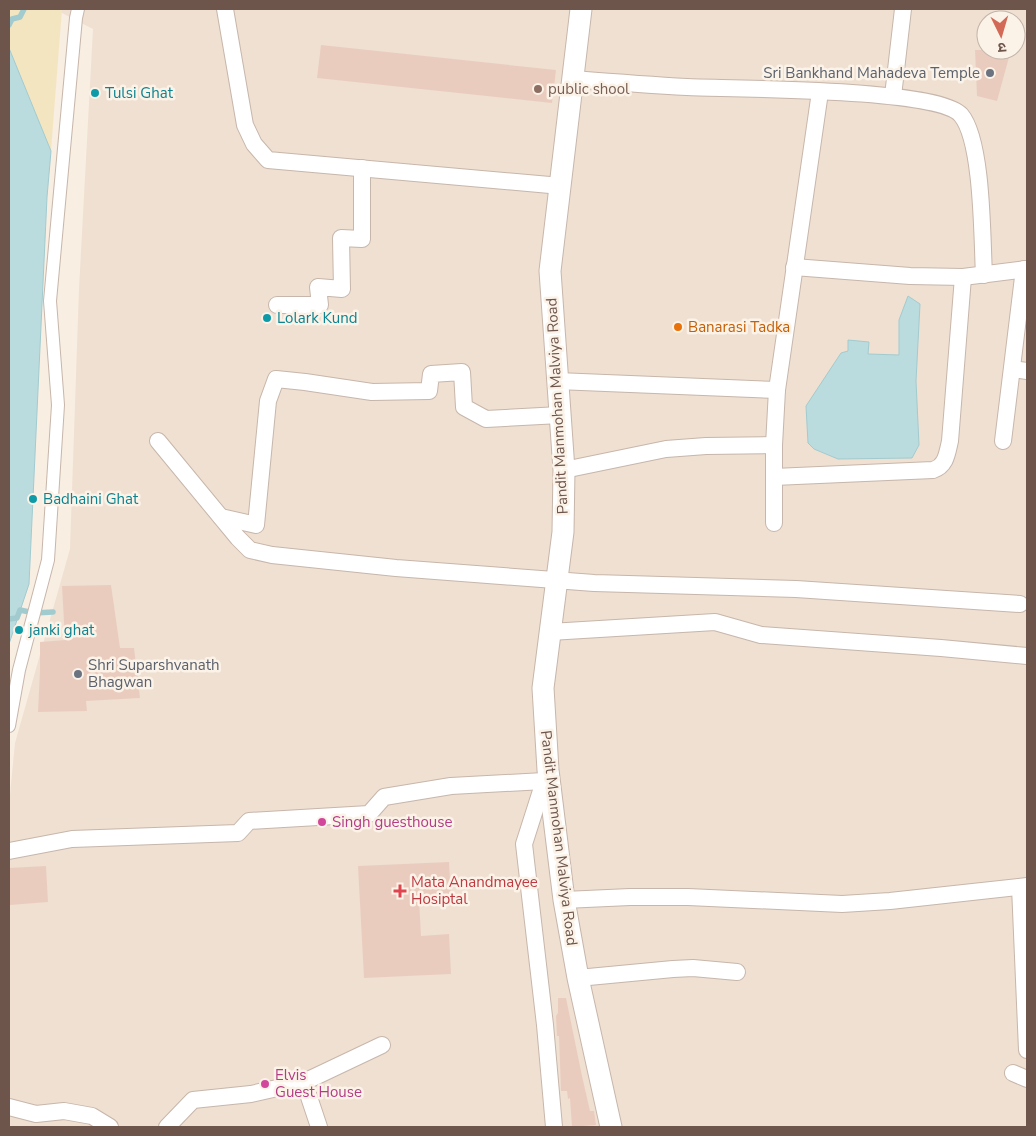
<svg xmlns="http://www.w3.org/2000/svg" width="1036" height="1136" font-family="'Nunito Sans','Noto Sans Devanagari',sans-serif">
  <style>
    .residential { fill: #efe0d2; fill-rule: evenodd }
    .sand { fill: #f4e5c1 }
    .water { fill: #badcdf; stroke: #a2cbcf }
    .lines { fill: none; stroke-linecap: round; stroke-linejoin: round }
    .stream { stroke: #a2cbcf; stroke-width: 5.5 }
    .building { fill: #eaccbe }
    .pedestrian-casing { stroke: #c7b6ab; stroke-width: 14 }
    .minor-casing { stroke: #c7b6ab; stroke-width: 18 }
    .tertiary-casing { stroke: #c7b6ab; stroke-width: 23 }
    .pedestrian { stroke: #fff; stroke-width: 12 }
    .minor { stroke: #fff; stroke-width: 16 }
    .tertiary { stroke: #fff; stroke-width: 21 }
    .worship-dot { fill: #6b7280; stroke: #fcf3e8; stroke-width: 2 }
    .education-dot { fill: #8d6e63; stroke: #fcf3e8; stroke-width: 2 }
    .culture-dot { fill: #0f9aa8; stroke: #fcf3e8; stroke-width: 2 }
    .food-dot { fill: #e8710a; stroke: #fcf3e8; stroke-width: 2 }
    .hotel-dot { fill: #d1479c; stroke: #fcf3e8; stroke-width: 2 }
    .health-dot { fill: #e0444e; stroke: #fcf3e8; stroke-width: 2 }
    .labels { text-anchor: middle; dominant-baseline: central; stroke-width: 5; stroke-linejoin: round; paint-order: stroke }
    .worship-label { font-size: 15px; fill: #5b616d; stroke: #fcf3e8; text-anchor: end }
    .education-label { font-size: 15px; fill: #785e54; stroke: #fcf3e8; text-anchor: start }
    .culture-label { font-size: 15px; fill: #0d838f; stroke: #fcf3e8; text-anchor: start }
    .food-label { font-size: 15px; fill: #c56008; stroke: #fcf3e8; text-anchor: start }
    .street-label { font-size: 15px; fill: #6d554c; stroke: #fcf3e8 }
    .hotel-label { font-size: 15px; fill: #b23c85; stroke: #fcf3e8; text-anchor: start }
    .health-label { font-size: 15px; fill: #be3a42; stroke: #fcf3e8; text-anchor: start }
  </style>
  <rect width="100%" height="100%" fill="#f8eee2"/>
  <path class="residential" d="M62,9H1027V1127H9V805L15,743L70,549L79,289L93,29L60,12ZM986,20H1016V50H986Z"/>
  <polygon class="sand" points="9,9 62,9 51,151 9,48"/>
  <g class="water">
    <polygon points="9,48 51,151 47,197 29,584 9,644"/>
    <polygon points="908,296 920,304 916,381 919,445 912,458 838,459 814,449 808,443 806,406 841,353 848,351 848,340 869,342 868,354 899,355 899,320"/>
  </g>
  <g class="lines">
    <g class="stream">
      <polyline points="9,25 12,19 20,17 24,9"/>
      <polyline points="9,619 17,618 20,610 34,613 53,612"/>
    </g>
  </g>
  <g class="building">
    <polygon points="321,45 556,70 552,103 317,78"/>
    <polygon points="975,50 1011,50 997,101 977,96"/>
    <polygon points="111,585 120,648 134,648 140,698 86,701 87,711 38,712 40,671 40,642 65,640 62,586"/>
    <polygon points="449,862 451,898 419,899 421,936 449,934 451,974 364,978 358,866"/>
    <polygon points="46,866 48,902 10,905 9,868"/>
    <polygon points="558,998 566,998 582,1076 590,1111 594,1111 596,1125 572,1127 570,1098 568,1099 567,1091 561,1091 559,1036 557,1036 556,1016 558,1013"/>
  </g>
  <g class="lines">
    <g class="pedestrian-casing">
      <polyline id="pedestrian" points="9,726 19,670 48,560 58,405 50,301 76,18 78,9"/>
    </g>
    <g class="minor-casing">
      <g id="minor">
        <polyline points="225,9 245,125 254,144 268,160 561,186"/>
        <path d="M574,79C611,82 649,85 687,87C731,89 938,88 961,115C983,141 982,240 984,275"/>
        <polyline points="893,96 903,9"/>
        <polyline points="794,267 910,276 963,277 1027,269"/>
        <polyline points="277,305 320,305 318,287 342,289 341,238 362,239 362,168"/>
        <polyline points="1012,369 1027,371"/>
        <polyline points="557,381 777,390"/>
        <polyline points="158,441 238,538 250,550 272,555 396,568 594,583 796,589 1020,604"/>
        <polyline points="1003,441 1024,269"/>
        <polyline points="564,470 666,449 706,446 774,445"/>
        <path d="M774,477L933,470C946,466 947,454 950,441L963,277"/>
        <polyline points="221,517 256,525 268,401 276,379 305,382 372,392 429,391 431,374 462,372 464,407 486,419 560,415"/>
        <polyline points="774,523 774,445 777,390 820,92"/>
        <polyline points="550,632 715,622 761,635 941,648 1027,656"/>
        <polyline points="547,772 524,844 545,1025 554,1127"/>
        <polyline points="9,851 72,839 238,833 249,821 369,814 384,797 451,786 544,781"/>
        <polyline points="1020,887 1027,1050"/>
        <polyline points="564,900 630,897 688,897 842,904 890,901 1027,886"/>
        <polyline points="578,978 673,969 693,968 737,972"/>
        <polyline points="1013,1073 1027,1079"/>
        <polyline points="304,1082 382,1045"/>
        <polyline points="9,1107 36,1114 64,1111 92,1116 110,1127"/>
        <polyline points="167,1127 193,1100 251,1094 304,1082 319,1127"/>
      </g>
    </g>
    <g class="tertiary-casing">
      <polyline id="tertiary" points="581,9 550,271 564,470 563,532 543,688 548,770 564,900 578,978 611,1127"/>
    </g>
    <use href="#pedestrian" class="pedestrian"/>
    <use href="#minor" class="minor"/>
    <use href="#tertiary" class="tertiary"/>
  </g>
  <g class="worship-dot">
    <circle cx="990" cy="73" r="5"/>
    <circle cx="78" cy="674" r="5"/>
  </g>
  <circle class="education-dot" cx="538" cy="89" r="5"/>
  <g class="culture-dot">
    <circle cx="95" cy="93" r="5"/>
    <circle cx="267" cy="318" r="5"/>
    <circle cx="33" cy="499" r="5"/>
    <circle cx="19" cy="630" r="5"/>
  </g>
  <circle class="food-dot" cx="678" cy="327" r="5"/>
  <g class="hotel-dot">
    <circle cx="322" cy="822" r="5"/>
    <circle cx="265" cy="1084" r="5"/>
  </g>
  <path class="health-dot" d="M397.5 883.5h5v5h5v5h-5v5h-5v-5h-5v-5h5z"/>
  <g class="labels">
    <g class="worship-label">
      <text x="980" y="73">Sri Bankhand Mahadeva Temple</text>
      <text x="88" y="665" text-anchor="start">Shri Suparshvanath<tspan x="88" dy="17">Bhagwan</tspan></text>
    </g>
    <g class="education-label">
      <text x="548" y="89">public shool</text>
    </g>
    <g class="culture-label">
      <text x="105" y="93">Tulsi Ghat</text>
      <text x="277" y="318">Lolark Kund</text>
      <text x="43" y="499">Badhaini Ghat</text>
      <text x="29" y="630">janki ghat</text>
    </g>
    <g class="food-label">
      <text x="688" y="327">Banarasi Tadka</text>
    </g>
    <g class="street-label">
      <text transform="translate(557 406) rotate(-93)">Pandit Manmohan Malviya Road</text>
      <text transform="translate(559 838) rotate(83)">Pandit Manmohan Malviya Road</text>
    </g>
    <g class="hotel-label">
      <text x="332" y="822">Singh guesthouse</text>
      <text x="275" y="1075">Elvis<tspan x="275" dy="17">Guest House</tspan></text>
    </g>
    <g class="health-label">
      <text x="411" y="882">Mata Anandmayee<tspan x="411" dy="17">Hosiptal</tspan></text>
    </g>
  </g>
  <rect width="1036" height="1136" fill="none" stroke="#6d554c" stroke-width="20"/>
  <g transform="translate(1001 35) rotate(175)"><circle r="24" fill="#fcf3e8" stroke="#c3b4aa"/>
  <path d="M0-4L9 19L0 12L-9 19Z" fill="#d36957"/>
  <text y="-8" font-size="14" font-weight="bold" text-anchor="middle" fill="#6d554c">उ</text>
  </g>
</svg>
